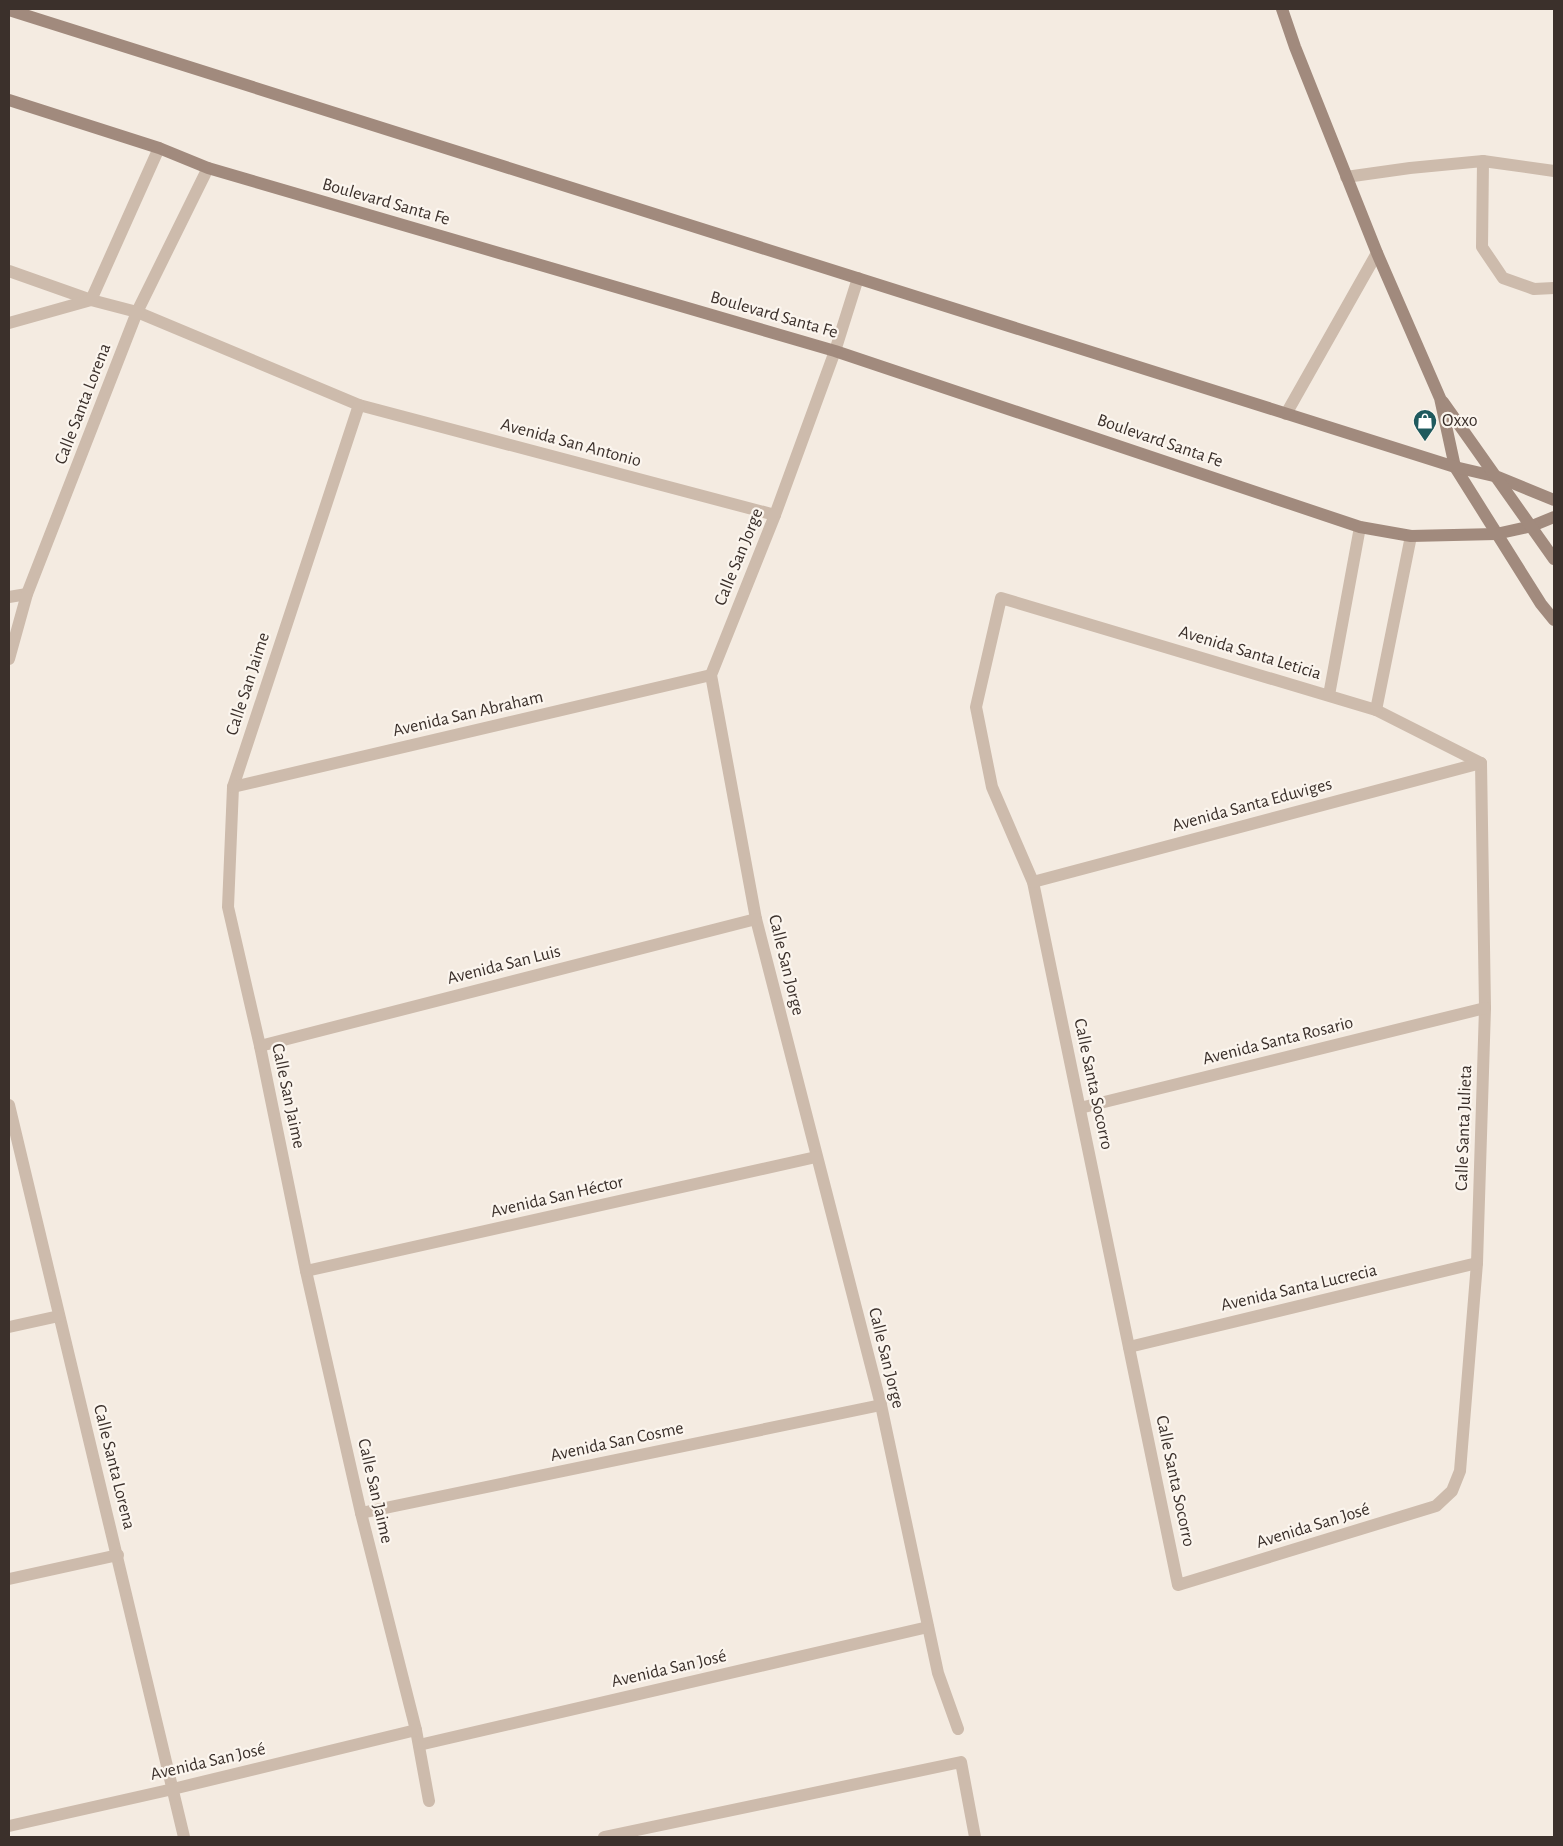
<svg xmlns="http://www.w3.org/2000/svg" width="1563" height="1846" font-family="'Alegreya Sans',sans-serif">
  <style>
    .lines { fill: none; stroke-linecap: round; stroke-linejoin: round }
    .lane { stroke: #cdbbac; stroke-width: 12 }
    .street { stroke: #cdbbac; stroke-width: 12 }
    .secondary { stroke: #a18a7d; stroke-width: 12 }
    .labels { text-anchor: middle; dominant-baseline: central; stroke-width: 4.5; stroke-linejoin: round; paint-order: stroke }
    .street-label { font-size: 18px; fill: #3b302b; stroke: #fbf5ee }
    .poi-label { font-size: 18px; fill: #3b302b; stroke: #fbf5ee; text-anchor: start }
  </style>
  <rect width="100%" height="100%" fill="#f4ebe1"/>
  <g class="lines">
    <polyline class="lane" points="1286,414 1377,253"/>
    <g class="street">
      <polyline points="1483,161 1482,247 1503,278 1534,289 1554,288"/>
      <polyline points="1346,177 1410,168 1483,161 1554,171"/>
      <polyline points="9,271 91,300 137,312 359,405 775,515"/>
      <polyline points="858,278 835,351 775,515 711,675 756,919 881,1405 938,1673 958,1729"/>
      <polyline points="9,323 91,300 159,148"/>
      <polyline points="359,405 233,787 228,907 260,1046 306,1271 361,1513 416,1730 429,1801"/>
      <polyline points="9,597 27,594"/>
      <polygon points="1001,598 1376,710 1481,763 1485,1008 1477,1263 1460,1471 1452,1491 1436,1506 1178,1585 1033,882 992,787 976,707"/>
      <polyline points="9,659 27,594 137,312 208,168"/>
      <polyline points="1329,695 1360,527"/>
      <polyline points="1376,710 1411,536"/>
      <polyline points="233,787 711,675"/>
      <polyline points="1033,882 1481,763"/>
      <polyline points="260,1046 756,919"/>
      <polyline points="9,1105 184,1837"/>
      <polyline points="1080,1108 1485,1008"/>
      <polyline points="306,1271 816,1157"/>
      <polyline points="9,1327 59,1316"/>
      <polyline points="1129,1347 1477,1263"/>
      <polyline points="361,1513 881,1405"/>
      <polyline points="9,1579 118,1555"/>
      <polyline points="419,1745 928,1627"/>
      <polyline points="9,1826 173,1789 416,1730"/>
      <polyline points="604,1837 961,1762 975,1837"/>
    </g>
    <g class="secondary">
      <polyline points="1282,9 1295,47 1377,253 1440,398 1455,467 1541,604 1554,620"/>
      <polyline points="9,10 1455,467 1498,477 1554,500"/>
      <polyline points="9,100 159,148 208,168 835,351 1360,527 1411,536 1496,534 1532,526 1554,517"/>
      <polyline points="1443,402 1554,559"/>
    </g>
  </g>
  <defs>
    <g id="shop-pin" transform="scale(1.25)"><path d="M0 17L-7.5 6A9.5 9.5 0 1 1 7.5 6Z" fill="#1f5a5e" stroke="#fbf5ee"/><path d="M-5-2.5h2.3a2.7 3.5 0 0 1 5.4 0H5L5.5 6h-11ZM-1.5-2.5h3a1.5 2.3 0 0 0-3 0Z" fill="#fff"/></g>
  </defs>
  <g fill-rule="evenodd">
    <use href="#shop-pin" x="1425" y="421"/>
  </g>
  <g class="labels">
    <g class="street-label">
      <text transform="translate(386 202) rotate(16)">Boulevard Santa Fe</text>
      <text transform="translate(774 315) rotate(16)">Boulevard Santa Fe</text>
      <text transform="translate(83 404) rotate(-69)">Calle Santa Lorena</text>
      <text transform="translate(1160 441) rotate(19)">Boulevard Santa Fe</text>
      <text transform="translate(571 443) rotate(15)">Avenida San Antonio</text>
      <text transform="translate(739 557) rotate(-68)">Calle San Jorge</text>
      <text transform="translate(1250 653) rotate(17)">Avenida Santa Leticia</text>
      <text transform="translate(248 684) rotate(-72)">Calle San Jaime</text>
      <text transform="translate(468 714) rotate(-13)">Avenida San Abraham</text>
      <text transform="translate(1252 805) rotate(-15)">Avenida Santa Eduviges</text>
      <text transform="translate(504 965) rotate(-14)">Avenida San Luis</text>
      <text transform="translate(786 965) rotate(76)">Calle San Jorge</text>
      <text transform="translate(1278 1041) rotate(-14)">Avenida Santa Rosario</text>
      <text transform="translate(1093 1084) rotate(78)">Calle Santa Socorro</text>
      <text transform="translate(288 1096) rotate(78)">Calle San Jaime</text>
      <text transform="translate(1464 1128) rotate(-88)">Calle Santa Julieta</text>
      <text transform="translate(557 1197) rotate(-13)">Avenida San Héctor</text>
      <text transform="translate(1299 1288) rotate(-13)">Avenida Santa Lucrecia</text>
      <text transform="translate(886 1358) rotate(76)">Calle San Jorge</text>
      <text transform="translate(617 1442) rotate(-12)">Avenida San Cosme</text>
      <text transform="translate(114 1467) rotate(76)">Calle Santa Lorena</text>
      <text transform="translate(1175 1481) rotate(78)">Calle Santa Socorro</text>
      <text transform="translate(375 1491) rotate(77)">Calle San Jaime</text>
      <text transform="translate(1313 1526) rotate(-17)">Avenida San José</text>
      <text transform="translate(669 1669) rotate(-13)">Avenida San José</text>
      <text transform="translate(208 1762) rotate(-13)">Avenida San José</text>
    </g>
    <g class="poi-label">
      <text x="1442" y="421">Oxxo</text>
    </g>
  </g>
  <rect width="1563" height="1846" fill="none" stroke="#3b302b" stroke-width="20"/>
</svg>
